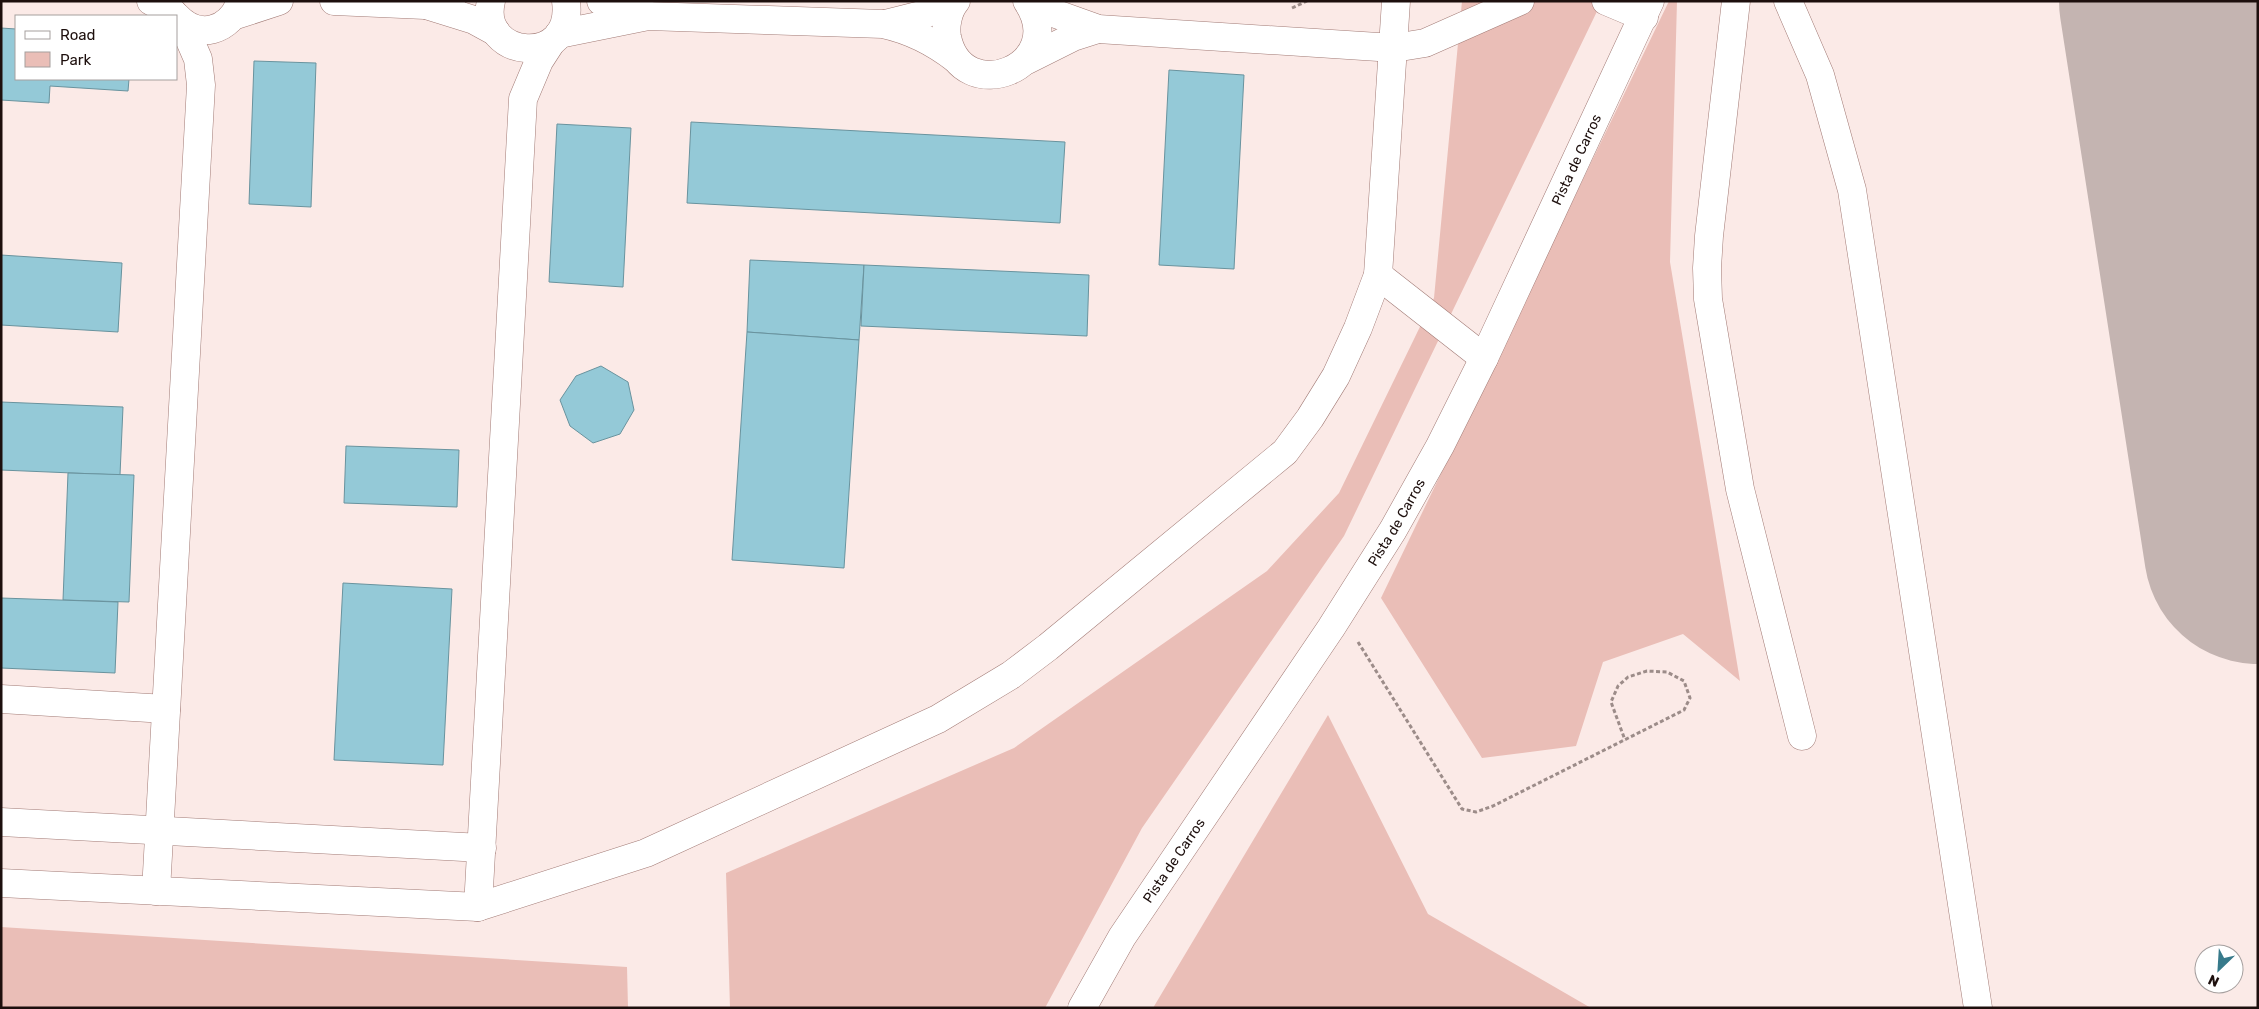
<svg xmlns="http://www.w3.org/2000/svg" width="2259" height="1009" font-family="Rubik,sans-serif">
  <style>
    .green { fill: #eabeb7 }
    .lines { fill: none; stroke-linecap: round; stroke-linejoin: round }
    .runway { stroke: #c4b4b1; stroke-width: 228 }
    .building { fill: #94c9d7; stroke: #69939e }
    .minor-casing { stroke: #a27b76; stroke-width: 29 }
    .path { stroke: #9c8c89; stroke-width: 3; stroke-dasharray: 4 2.5; stroke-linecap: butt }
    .minor { stroke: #fff; stroke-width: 28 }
    .labels { text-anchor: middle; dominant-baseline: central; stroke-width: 5; stroke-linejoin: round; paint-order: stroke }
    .street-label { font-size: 14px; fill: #1d0f0d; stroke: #fff }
  </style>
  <rect width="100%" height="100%" fill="#fbeae7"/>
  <g class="green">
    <polygon points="1462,1 1602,1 1344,536 1142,828 1045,1008 730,1008 726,873 1014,748 1267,571 1339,493 1434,298"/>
    <polygon points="1669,1 1677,1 1670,262 1740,681 1683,634 1603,662 1576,746 1482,758 1381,598"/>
    <polygon points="1328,715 1428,914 1591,1008 1153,1008"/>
    <polygon points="1,927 627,967 628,1008 1,1008"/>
  </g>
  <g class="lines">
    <polyline class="runway" points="2173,1 2258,550"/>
  </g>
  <g class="building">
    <polygon points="1,28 16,29 16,79 129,79 128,91 50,86 49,103 1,100"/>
    <polygon points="254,61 316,63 311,207 249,204"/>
    <polygon points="1169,70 1244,75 1234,269 1159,265"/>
    <polygon points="691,122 1065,142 1060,223 687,203"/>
    <polygon points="557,124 631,128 623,287 549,282"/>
    <polygon points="1,255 122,263 118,332 1,325"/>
    <polygon points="750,260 864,265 859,340 747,332"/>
    <polygon points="864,265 1089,275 1087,336 861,326"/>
    <polygon points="747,332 859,340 844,568 732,560"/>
    <polygon points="601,366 628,382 634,410 620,434 593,443 570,426 560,400 576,376"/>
    <polygon points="1,402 123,407 120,475 1,470"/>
    <polygon points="346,446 459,450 457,507 344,503"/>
    <polygon points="68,473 134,475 129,602 63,600"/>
    <polygon points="343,583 452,589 443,765 334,760"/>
    <polygon points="1,598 118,602 115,673 1,668"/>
  </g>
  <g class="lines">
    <g class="minor-casing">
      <g id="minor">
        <polyline points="151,1 173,13"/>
        <polyline points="334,1 425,5 451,1"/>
        <path d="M491,1C477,59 575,69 566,1"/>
        <polyline points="601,1 645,14"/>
        <path d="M956,1C948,10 945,26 947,37C962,110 1071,66 1027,1"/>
        <polyline points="1030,1 1048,11 1098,29 1394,48 1425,43 1520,1"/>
        <polyline points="1606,1 1644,17"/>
        <polyline points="1736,1 1709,236 1707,268 1708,299 1740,489 1802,736"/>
        <polyline points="1788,1 1820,75 1852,190 1978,1008"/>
        <polyline points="429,6 474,20 496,32"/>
        <polyline points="236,15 279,1"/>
        <path d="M176,16C199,41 230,31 241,1"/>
        <polyline points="885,24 925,14 951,1"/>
        <path d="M559,34L648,16L883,24C911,30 933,41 956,59"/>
        <polyline points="1027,60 1073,37 1098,29"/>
        <polyline points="1378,275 1484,358"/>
        <polyline points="1,699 166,709"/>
        <polyline points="1,822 482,848"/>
        <polyline points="1,883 478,907 646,853 938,719 1011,675 1048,647 1285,452 1310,418 1336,376 1358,328 1378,275 1396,1"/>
        <polyline points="156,891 201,85 198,59 182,22"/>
        <polyline points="478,907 523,99 539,61 550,44"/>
        <path id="s1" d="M1082,1008L1122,937L1331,628L1393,530L1440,446L1484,358L1650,1"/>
      </g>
    </g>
    <g class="path">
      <polyline points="1292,8 1307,1"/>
      <polyline points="1358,642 1462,809 1476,812 1493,806 1684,710 1690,698 1684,681 1667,672 1647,671 1628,677 1618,686 1611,702 1625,740"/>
    </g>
    <use href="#minor" class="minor"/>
  </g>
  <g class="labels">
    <g class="street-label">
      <text stroke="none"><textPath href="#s1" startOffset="984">Pista de Carros</textPath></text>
      <text stroke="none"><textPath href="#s1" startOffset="579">Pista de Carros</textPath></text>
      <text stroke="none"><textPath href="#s1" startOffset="174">Pista de Carros</textPath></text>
    </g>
  </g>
  <rect width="2259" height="1009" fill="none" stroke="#1d0f0d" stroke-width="5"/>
  <rect x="15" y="15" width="162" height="65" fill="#ffffff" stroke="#a59f9e"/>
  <rect x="25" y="31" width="25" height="8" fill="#ffffff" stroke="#a59f9e"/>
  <text x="60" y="40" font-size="15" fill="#1d0f0d">Road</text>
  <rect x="25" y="52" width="25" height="15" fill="#eabeb7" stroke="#a59f9e"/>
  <text x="60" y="65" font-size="15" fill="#1d0f0d">Park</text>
  <g transform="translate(2219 969) rotate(205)"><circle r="24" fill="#ffffff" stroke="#a59f9e"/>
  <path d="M0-4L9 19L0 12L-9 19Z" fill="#377a8b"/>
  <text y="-8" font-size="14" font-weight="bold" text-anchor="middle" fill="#1d0f0d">N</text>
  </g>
</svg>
